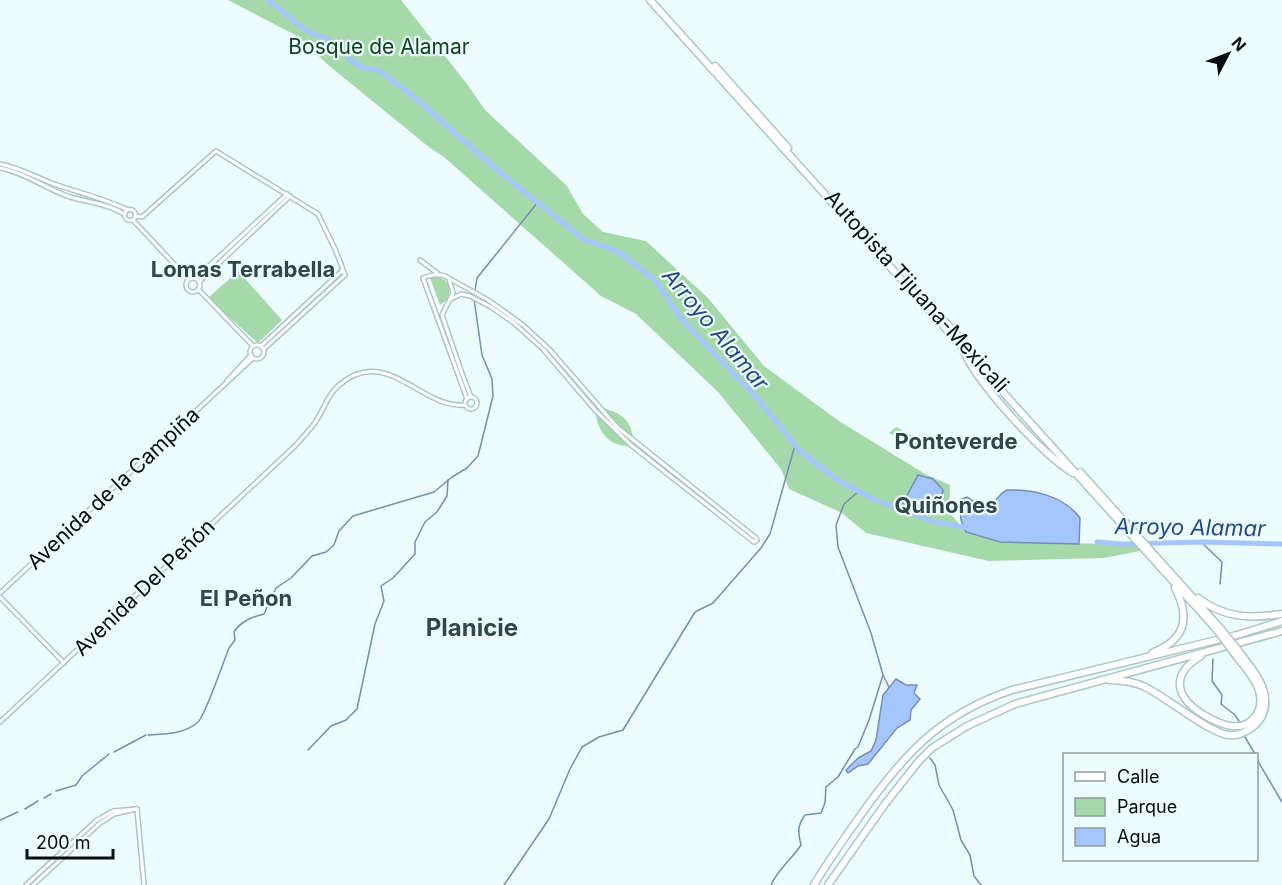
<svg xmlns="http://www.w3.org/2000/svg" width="1282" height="885" font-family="Inter,sans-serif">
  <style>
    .green { fill: #a5d9a9; fill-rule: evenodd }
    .water { fill: #a4c5fd; stroke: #748eb5; stroke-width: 1.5 }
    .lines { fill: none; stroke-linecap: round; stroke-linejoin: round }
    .stream { stroke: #748eb5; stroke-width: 1.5 }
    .river { stroke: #a4c5fd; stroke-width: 5 }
    .minor-casing { stroke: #acc5c7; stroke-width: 6 }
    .highway-casing { stroke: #acc5c7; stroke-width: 9 }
    .minor { stroke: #fff; stroke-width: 3 }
    .highway { stroke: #fff; stroke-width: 6 }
    .highway-bridge-casing { stroke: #acc5c7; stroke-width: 9; stroke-linecap: butt }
    .highway-bridge { stroke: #fff; stroke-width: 6 }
    .labels { text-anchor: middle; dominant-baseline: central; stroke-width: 4.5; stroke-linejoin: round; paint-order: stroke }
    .park-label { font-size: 21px; fill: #0e461a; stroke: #edfdff }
    .street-label { font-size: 21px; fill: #050d0e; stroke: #edfdff }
    .neighbourhood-label { font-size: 22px; font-weight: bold; fill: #314749; stroke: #edfdff }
    .water-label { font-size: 22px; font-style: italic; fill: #224888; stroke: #edfdff }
    .quarter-label { font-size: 24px; font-weight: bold; fill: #314749; stroke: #edfdff }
  </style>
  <rect width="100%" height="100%" fill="#edfdff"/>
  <g class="green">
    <path d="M228,0H401L467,84L485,110L567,186L583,214L603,232L646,241L708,298L764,366L839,421L925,474L950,485L949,512L966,532L1032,543L1135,544L1140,551L1104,558L989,561L866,533L842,513L789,489L781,469L718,392L636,314L601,296L444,157L430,148L327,64L299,37ZM918,475L933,479L942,496L938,504L906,505L904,503Z"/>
    <polygon points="238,271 282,320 258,343 208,298"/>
    <polygon points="438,277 445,280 450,288 448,299 440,305 430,278"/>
    <path d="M602,408C620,412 631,420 633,438L628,446C610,446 599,433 596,416Z"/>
    <polygon points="896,427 921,440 918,447 889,433"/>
  </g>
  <g class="water">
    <path d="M918,475L933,479L943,490C942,498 938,504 938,512L931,514L903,503Z"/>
    <path d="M1007,490C1033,489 1064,496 1080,518L1079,544L1000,542L966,532L961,520L959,500L967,497L981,506L990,507L1002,493Z"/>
    <polygon points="896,679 906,685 917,685 914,693 920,699 911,710 910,720 897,728 868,764 858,766 848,773 846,770 858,758 871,751 876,740 883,695"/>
  </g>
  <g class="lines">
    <g class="stream">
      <polyline points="475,291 477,278 538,202"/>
      <polyline points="1201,542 1222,562 1220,584"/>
      <polyline points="1213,659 1212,681 1222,695 1221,704 1235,715 1239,721"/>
      <polyline points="883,675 889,687"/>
      <path d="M148,735C165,734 185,734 198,722C205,716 224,660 229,648L235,640L234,632C241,621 252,617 264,614L276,588L291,578L312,556L326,552L334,545L339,531L353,516L434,492L452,477L467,468L478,456L493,396L492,379L482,355L474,299"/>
      <polyline points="1245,737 1255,754"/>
      <polyline points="308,750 331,726 346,720 357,709 375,624 384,601 381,586 393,578 415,554 415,542 425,522 437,512 447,496 448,480"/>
      <polyline points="114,752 146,735"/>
      <polyline points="930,758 935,765 939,785 953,810 961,840 970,855 974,876 981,885"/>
      <polyline points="1256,758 1282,802"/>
      <polyline points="56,791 76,785 82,776 109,754"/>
      <polyline points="44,798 51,794"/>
      <polyline points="25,809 38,801"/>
      <polyline points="0,820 18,812"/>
      <polyline points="504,885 549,819 570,769 582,747 599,737 623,730 695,612 713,603 761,548 770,534 795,445"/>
      <path d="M771,885C777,870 792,859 801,845C798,832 797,826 805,815L821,813L825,803L826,787L838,777L855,749L858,747L869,720L883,675L871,633L838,547L836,525L844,504L859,491"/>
    </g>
    <g class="river">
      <polyline points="268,0 307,31 336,43 350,60 364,68 378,70 414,97 497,170 583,239 619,252 655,280 683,321 756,397 799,450 836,479 873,499 934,522 969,528"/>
      <polyline points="1097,542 1123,544 1201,542 1282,544"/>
    </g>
    <g class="minor-casing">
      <g id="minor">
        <path d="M0,164C21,168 37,178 57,185C81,193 105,199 128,210"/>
        <path d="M0,168C26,173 46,189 70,197C88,202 108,204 124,214"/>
        <circle cx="130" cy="215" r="5.5"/>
        <polyline points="135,216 142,217 216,151 318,214 335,249 345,275 264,349"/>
        <polyline points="133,220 188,279"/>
        <polyline points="420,260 437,273"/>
        <polyline points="196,278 287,194"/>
        <circle cx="193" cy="285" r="7"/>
        <polyline points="449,279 453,293 442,315 460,368 471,397"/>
        <polyline points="199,282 290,196"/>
        <polyline points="198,289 253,346"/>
        <polyline points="451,299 461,294 470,296 491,307 514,323 543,349 595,410 632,446 754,542"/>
        <circle cx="257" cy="352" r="7"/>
        <polyline points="261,346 343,270"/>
        <polyline points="227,381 251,355"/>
        <circle cx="471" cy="403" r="6"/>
        <path d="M467,399L423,278C430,275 437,273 445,276L488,300L523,325L550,350L617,427L756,538L757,540L754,542"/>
        <polyline points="0,593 253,358"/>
        <polyline points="0,597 64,663"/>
        <path d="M0,722L295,446C302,438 310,430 316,421C324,409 327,396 338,386C386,343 420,409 465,405"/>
        <polyline points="137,809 144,885"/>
        <polyline points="26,885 97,820 113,811 137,809"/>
        <polyline points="33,885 100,823 114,814 136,809"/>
      </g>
    </g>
    <g class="highway-casing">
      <g id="highway">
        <polyline points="650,0 1217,630"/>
        <polyline points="715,66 788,148"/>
        <polyline points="940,316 989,371"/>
        <path d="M964,352C980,386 1041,453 1073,473"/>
        <polyline points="1080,472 1220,628"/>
        <path d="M1198,598C1224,618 1250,619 1282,614"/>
        <path d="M1152,653C1185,640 1191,619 1175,588"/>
        <path d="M1201,656C1169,675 1176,698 1204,715C1221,725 1244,735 1257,714C1269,693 1249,672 1237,657"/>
        <path d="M1109,680C1122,680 1133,681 1145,687C1166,697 1208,732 1228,735C1241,737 1256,727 1262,716C1273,692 1254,672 1241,654"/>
        <path d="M814,885C828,861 844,839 860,816C903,755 940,714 1012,690L1237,635L1282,621"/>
        <polyline points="828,885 885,804 919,761 932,748 967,726 1015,704 1282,631"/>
      </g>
    </g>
    <use href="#minor" class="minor"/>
    <use href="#highway" class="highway"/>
    <g class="highway-bridge-casing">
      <g id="highway-bridge">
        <polyline points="1220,628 1241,654"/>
        <polyline points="1217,630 1237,657"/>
      </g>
    </g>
    <use href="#highway-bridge" class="highway-bridge"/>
  </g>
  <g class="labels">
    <g class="park-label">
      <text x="379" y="46">Bosque de Alamar</text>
    </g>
    <g class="street-label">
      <text transform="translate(917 291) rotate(48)">Autopista Tijuana-Mexicali</text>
      <text transform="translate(113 488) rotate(-43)">Avenida de la Campiña</text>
      <text transform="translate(144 587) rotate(-44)">Avenida Del Peñón</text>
    </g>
    <g class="neighbourhood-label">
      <text x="243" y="269">Lomas Terrabella</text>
      <text x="956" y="441">Ponteverde</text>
      <text x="946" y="505">Quiñones</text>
      <text x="246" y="598">El Peñon</text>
    </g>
    <g class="water-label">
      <text transform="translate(716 329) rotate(50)">Arroyo Alamar</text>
      <text transform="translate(1190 527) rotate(1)">Arroyo Alamar</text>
    </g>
    <g class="quarter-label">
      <text x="472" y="627">Planicie</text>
    </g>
  </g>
  <rect x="1063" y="753" width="195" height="108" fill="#edfdff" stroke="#909d9f" stroke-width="1.5"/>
  <rect x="1075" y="772" width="30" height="9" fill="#ffffff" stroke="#909d9f" stroke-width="1.5"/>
  <text x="1117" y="783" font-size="18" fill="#050d0e">Calle</text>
  <rect x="1075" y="798" width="30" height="18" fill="#a5d9a9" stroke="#909d9f" stroke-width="1.5"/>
  <text x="1117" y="813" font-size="18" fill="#050d0e">Parque</text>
  <rect x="1075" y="828" width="30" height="18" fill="#a4c5fd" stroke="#909d9f" stroke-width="1.5"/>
  <text x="1117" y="843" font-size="18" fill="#050d0e">Agua</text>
  <g transform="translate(1228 54) rotate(48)" stroke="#edfdff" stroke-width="4.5" paint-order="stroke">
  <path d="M0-4.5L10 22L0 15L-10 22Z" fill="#050d0e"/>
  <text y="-9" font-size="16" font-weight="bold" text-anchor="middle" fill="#050d0e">N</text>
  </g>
  <path d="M27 849v9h86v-9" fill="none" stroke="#050d0e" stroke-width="3"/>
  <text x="36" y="849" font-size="18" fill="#050d0e" stroke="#edfdff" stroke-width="4.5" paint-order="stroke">200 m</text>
</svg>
